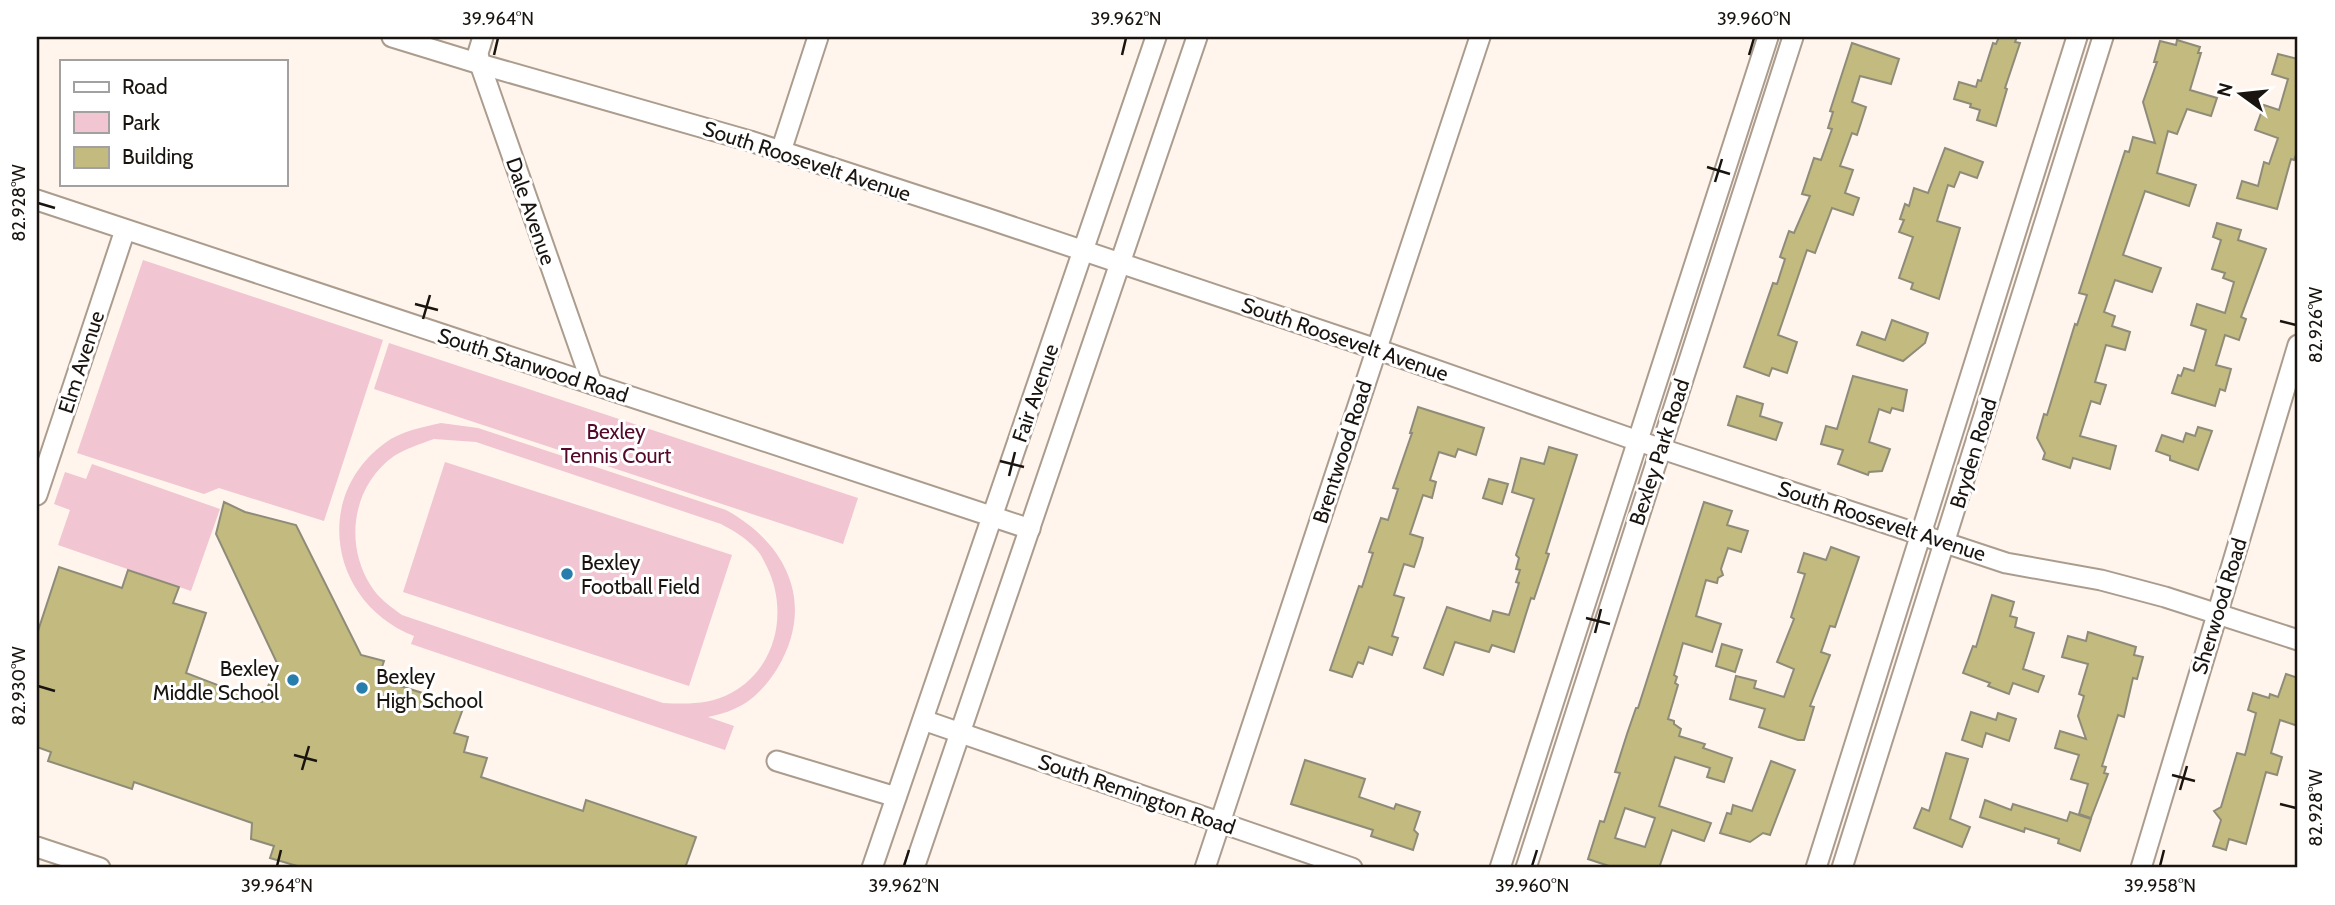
<svg xmlns="http://www.w3.org/2000/svg" width="2335" height="905" font-family="Cabin,sans-serif">
  <style>
    .green { fill: #f1c5d1; fill-rule: evenodd }
    .building { fill: #c2ba7e; stroke: #8e8c79; stroke-width: 2; fill-rule: evenodd }
    .lines { fill: none; stroke-linecap: round; stroke-linejoin: round }
    .minor-casing { stroke: #ab9c8e; stroke-width: 23 }
    .minor { stroke: #fff; stroke-width: 19 }
    .ticks { fill: none; stroke: #19140f; stroke-width: 2.5 }
    .poi-dot { fill: #277ead; stroke: #fff; stroke-width: 2.5 }
    .labels { text-anchor: middle; dominant-baseline: central; stroke-width: 6; stroke-linejoin: round; paint-order: stroke }
    .street-label { font-size: 21px; fill: #19140f; stroke: #fff }
    .park-label { font-size: 21px; fill: #54082a; stroke: #fff }
    .poi-label { font-size: 21px; fill: #19140f; stroke: #fff; text-anchor: start }
    .neatline { fill: none; stroke: #19140f; stroke-width: 2.5 }
    .ticks-label { font-size: 18px; text-anchor: middle; fill: #19140f }
  </style>
  <rect width="100%" height="100%" fill="#fff5ec"/>
  <g class="green">
    <polygon points="143,260 383,340 324,521 219,488 204,494 77,453"/>
    <polygon points="389,343 858,498 843,544 374,389"/>
    <path d="M441,423L478,428L726,510C788,544 816,605 777,669C767,685 752,702 734,709C726,713 716,715 708,717L734,726L725,750L411,644L414,636C331,604 311,497 385,443C401,431 423,427 441,423ZM434,439L476,442L721,524C734,531 746,538 756,549C761,554 764,561 767,567C789,612 776,669 731,693C709,705 687,704 663,703L402,615C391,607 378,598 371,586C344,544 352,486 394,456C407,448 420,444 434,439Z"/>
    <polygon points="445,462 732,555 689,686 403,592"/>
    <polygon points="92,464 220,509 191,591 58,545 70,510 54,504 65,472 86,479"/>
  </g>
  <g class="building">
    <polygon points="1999,37 2017,37 2015,42 2020,43 2005,88 2007,89 1996,126 1977,120 1980,110 1970,107 1971,104 1954,99 1959,82 1976,87 1978,80 1981,81 1993,43 1996,44"/>
    <polygon points="2177,40 2200,47 2198,53 2201,53 2190,90 2217,98 2211,116 2187,109 2177,134 2168,131 2157,173 2196,185 2189,206 2145,191 2123,255 2161,268 2152,292 2115,280 2104,312 2115,316 2112,326 2130,332 2125,350 2106,345 2095,382 2106,385 2100,404 2091,401 2080,436 2116,446 2110,469 2073,458 2070,468 2043,459 2045,453 2037,438 2044,414 2047,415 2075,324 2077,325 2087,295 2079,293 2125,151 2129,152 2133,137 2155,143 2143,102 2157,62 2154,62 2160,41 2176,45"/>
    <polygon points="1852,43 1899,59 1891,84 1860,76 1852,102 1866,107 1857,135 1852,133 1840,166 1853,170 1845,193 1859,198 1853,215 1832,208 1815,253 1807,250 1778,335 1797,342 1787,373 1772,368 1769,376 1744,367 1773,283 1777,284 1785,259 1780,257 1789,231 1794,233 1810,196 1802,194 1814,158 1821,160 1832,129 1828,128 1833,112 1830,111"/>
    <polygon points="2278,54 2298,59 2298,149 2294,160 2291,159 2277,209 2237,198 2242,181 2258,186 2264,162 2269,164 2278,138 2255,130 2264,105 2279,110 2288,79 2272,74"/>
    <polygon points="1945,148 1983,162 1977,178 1960,172 1954,187 1948,185 1937,221 1960,228 1939,299 1911,289 1913,283 1899,278 1913,237 1899,232 1904,220 1900,219 1905,204 1909,206 1914,188 1928,193"/>
    <polygon points="2217,223 2241,230 2238,240 2266,249 2241,317 2246,319 2239,340 2225,335 2216,365 2231,369 2225,391 2220,389 2215,406 2172,393 2178,375 2181,376 2184,368 2194,371 2206,330 2191,325 2197,304 2225,313 2234,282 2223,278 2225,273 2212,269 2221,240 2213,237"/>
    <polygon points="1892,320 1928,333 1925,343 1903,361 1857,345 1862,332 1885,340"/>
    <polygon points="1853,376 1907,390 1903,411 1892,408 1890,413 1879,409 1869,442 1890,449 1882,471 1869,472 1868,475 1838,464 1843,450 1821,444 1826,426 1837,429"/>
    <polygon points="1737,396 1763,404 1760,416 1782,423 1776,440 1728,425"/>
    <polygon points="1418,407 1484,428 1476,455 1458,449 1455,457 1439,452 1430,480 1436,482 1432,498 1423,495 1410,534 1423,538 1421,546 1414,567 1404,564 1394,595 1404,598 1392,636 1398,638 1392,655 1369,647 1363,664 1358,662 1352,677 1330,670 1359,586 1362,587 1373,553 1369,552 1381,518 1388,520 1398,489 1393,488 1412,433 1410,433"/>
    <polygon points="2198,427 2212,431 2198,470 2170,460 2170,456 2156,451 2162,435 2183,442 2186,433 2195,436"/>
    <polygon points="1549,447 1577,455 1546,553 1549,554 1534,599 1531,598 1514,652 1492,645 1489,652 1455,642 1443,675 1424,668 1447,607 1490,621 1493,611 1509,615 1519,583 1516,582 1520,570 1516,569 1519,558 1516,555 1534,499 1512,492 1521,458 1544,464"/>
    <polygon points="1489,479 1508,484 1502,504 1483,498"/>
    <polygon points="224,502 245,512 296,525 361,655 384,661 378,679 464,706 454,733 468,737 464,752 487,758 481,777 583,811 586,800 696,837 685,868 304,868 270,858 274,846 251,839 252,823 134,782 132,789 48,761 51,752 37,747 37,634 59,567 122,588 128,570 179,587 173,603 206,613 186,673 262,702 277,663 216,534"/>
    <path d="M1704,502L1732,511L1727,525L1748,531L1741,552L1728,548L1721,569L1723,575L1718,578L1717,583L1706,580L1696,616L1721,624L1712,652L1683,643L1674,675L1677,677L1675,683L1678,685L1668,719L1674,721V724L1681,729L1679,736L1705,744L1703,748L1732,758L1724,782L1707,777L1710,768L1675,757L1659,806L1711,823L1704,841L1672,830L1659,868H1615L1588,859L1600,821L1604,822L1620,773L1615,772L1627,734L1636,708H1638ZM1625,808L1655,818L1645,847L1615,838Z"/>
    <polygon points="1831,547 1859,557 1835,627 1830,626 1821,652 1830,655 1810,706 1814,707 1804,740 1798,740 1759,727 1765,709 1730,699 1736,676 1756,681 1754,688 1784,697 1794,669 1777,662 1794,619 1791,617 1805,574 1798,572 1804,553 1826,560"/>
    <polygon points="1992,595 2014,602 2010,616 2017,618 2015,627 2034,633 2023,669 2044,676 2038,692 2013,683 2009,694 1988,686 1990,683 1963,673 1973,646 1976,647"/>
    <polygon points="2088,632 2136,647 2134,655 2143,657 2137,679 2133,678 2124,717 2118,715 2102,766 2106,767 2104,773 2108,774 2091,818 2079,814 2088,784 2071,779 2079,755 2055,748 2060,731 2086,739 2078,716 2084,696 2079,694 2088,664 2062,657 2068,636 2086,641"/>
    <polygon points="1722,644 1742,650 1735,672 1716,666"/>
    <polygon points="2286,674 2298,678 2298,726 2280,720 2271,753 2282,757 2277,775 2266,772 2246,844 2229,839 2226,850 2213,846 2221,820 2214,811 2221,807 2237,753 2245,755 2256,713 2248,710 2253,693 2269,698 2270,694 2278,697"/>
    <polygon points="1971,712 1996,720 1998,713 2016,719 2009,741 1986,733 1982,747 1962,740"/>
    <polygon points="1946,753 1968,759 1950,819 1970,827 1962,847 1914,828 1922,808 1929,811"/>
    <polygon points="1305,760 1365,779 1359,797 1394,809 1396,804 1420,812 1414,830 1418,834 1413,850 1371,836 1373,830 1291,804"/>
    <polygon points="1771,761 1795,770 1770,835 1763,833 1750,842 1720,833 1727,813 1731,814 1733,805 1752,811"/>
    <polygon points="1985,800 2011,810 2013,804 2067,821 2070,812 2091,819 2080,851 2058,843 2059,839 2025,828 2024,832 1980,817"/>
  </g>
  <g class="lines">
    <g class="minor-casing">
      <g id="minor">
        <polyline points="392,37 480,64 750,141 986,218 1376,349 1638,441 2006,563 2101,580 2165,597 2298,640"/>
        <polyline points="483,37 478,53 480,64 592,384"/>
        <polyline points="781,151 818,37"/>
        <polyline points="37,200 1030,529"/>
        <polyline points="37,495 125,230"/>
        <polyline points="923,720 1352,868"/>
        <polyline points="777,761 896,797"/>
        <polyline points="37,847 100,868"/>
        <polyline points="872,868 1156,37"/>
        <polyline points="914,868 1197,37"/>
        <polyline points="1205,868 1480,37"/>
        <polyline points="1500,868 1768,37"/>
        <polyline points="1526,868 1793,37"/>
        <polyline points="1816,868 2077,37"/>
        <polyline points="1842,868 2103,37"/>
        <polyline points="2141,868 2298,345"/>
      </g>
    </g>
    <use href="#minor" class="minor"/>
  </g>
  <path class="ticks" d="M494,55L498,38M1122,55L1126,38M1749,55L1754,38M1707,167L1730,174M1715,182L1722,159M38,203L55,208M415,304L438,310M423,319L430,295M2280,321L2296,325M1000,461L1024,467M1009,476L1015,452M1586,618L1610,624M1595,633L1601,609M38,686L55,691M294,755L317,761M302,770L309,746M2172,775L2195,781M2180,790L2187,766M2280,804L2296,808M277,866L281,850M904,866L909,850M1532,866L1537,850M2160,866L2164,850"/>
  <g class="poi-dot">
    <circle cx="567" cy="574" r="7"/>
    <circle cx="293" cy="680" r="7"/>
    <circle cx="362" cy="688" r="7"/>
  </g>
  <g class="labels">
    <g class="street-label">
      <text transform="translate(807 161) rotate(18)">South Roosevelt Avenue</text>
      <text transform="translate(531 211) rotate(71)">Dale Avenue</text>
      <text transform="translate(1345 339) rotate(19)">South Roosevelt Avenue</text>
      <text transform="translate(81 362) rotate(-72)">Elm Avenue</text>
      <text transform="translate(533 365) rotate(18)">South Stanwood Road</text>
      <text transform="translate(1035 393) rotate(-71)">Fair Avenue</text>
      <text transform="translate(1342 452) rotate(-72)">Brentwood Road</text>
      <text transform="translate(1659 452) rotate(-72)">Bexley Park Road</text>
      <text transform="translate(1973 453) rotate(-73)">Bryden Road</text>
      <text transform="translate(1882 521) rotate(18)">South Roosevelt Avenue</text>
      <text transform="translate(2219 606) rotate(-73)">Sherwood Road</text>
      <text transform="translate(1137 794) rotate(19)">South Remington Road</text>
    </g>
    <g class="park-label">
      <text x="616" y="431">Bexley<tspan x="616" dy="24">Tennis Court</tspan></text>
    </g>
    <g class="poi-label">
      <text x="581" y="562">Bexley<tspan x="581" dy="24">Football Field</tspan></text>
      <text x="279" y="668" text-anchor="end">Bexley<tspan x="279" dy="24">Middle School</tspan></text>
      <text x="376" y="676">Bexley<tspan x="376" dy="24">High School</tspan></text>
    </g>
  </g>
  <rect width="2335" height="905" fill="none" stroke="#ffffff" stroke-width="77"/>
  <rect x="60" y="60" width="228" height="126" fill="#ffffff" stroke="#a3a19f" stroke-width="2"/>
  <rect x="74" y="82" width="35" height="10" fill="#ffffff" stroke="#a3a19f" stroke-width="2"/>
  <text x="122" y="94" font-size="21" fill="#19140f">Road</text>
  <rect x="74" y="112" width="35" height="21" fill="#f1c5d1" stroke="#a3a19f" stroke-width="2"/>
  <text x="122" y="130" font-size="21" fill="#19140f">Park</text>
  <rect x="74" y="147" width="35" height="21" fill="#c2ba7e" stroke="#a3a19f" stroke-width="2"/>
  <text x="122" y="164" font-size="21" fill="#19140f">Building</text>
  <g transform="translate(2241 94) rotate(285)" stroke="#ffffff" stroke-width="5" paint-order="stroke">
  <path d="M0-5L12 26L0 18L-12 26Z" fill="#19140f"/>
  <text y="-10" font-size="19" font-weight="bold" text-anchor="middle" fill="#19140f">N</text>
  </g>
  <rect x="38" y="38" width="2258" height="828" class="neatline"/>
  <g class="ticks-label">
    <text x="498" y="25">39.964°N</text>
    <text x="1126" y="25">39.962°N</text>
    <text x="1754" y="25">39.960°N</text>
    <text transform="translate(19 203) rotate(-90)" y="6">82.928°W</text>
    <text transform="translate(2316 325) rotate(-90)" y="6">82.926°W</text>
    <text transform="translate(19 686) rotate(-90)" y="6">82.930°W</text>
    <text transform="translate(2316 808) rotate(-90)" y="6">82.928°W</text>
    <text x="277" y="892">39.964°N</text>
    <text x="904" y="892">39.962°N</text>
    <text x="1532" y="892">39.960°N</text>
    <text x="2160" y="892">39.958°N</text>
  </g>
</svg>
